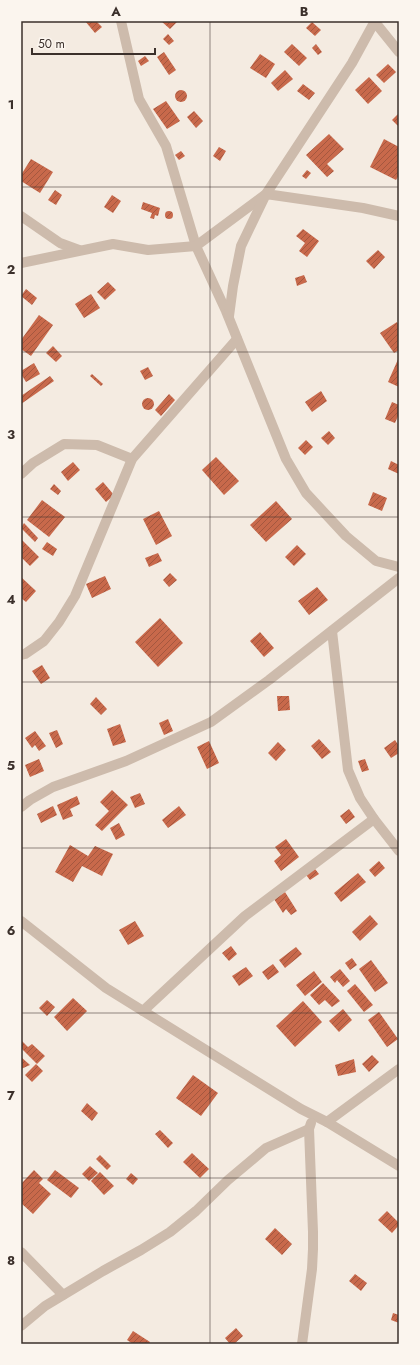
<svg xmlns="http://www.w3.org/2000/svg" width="420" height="1365" font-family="Jost,sans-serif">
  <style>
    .building { fill: url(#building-hatch) }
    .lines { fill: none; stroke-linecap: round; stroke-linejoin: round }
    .minor { stroke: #cdbbac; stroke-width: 10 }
    .grid { fill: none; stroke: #3b302b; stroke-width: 1; stroke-opacity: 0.55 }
    .neatline { fill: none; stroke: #3b302b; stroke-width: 1.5 }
    .grid-label { font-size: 13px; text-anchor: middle; font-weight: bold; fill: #3b302b }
  </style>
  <defs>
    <pattern id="building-hatch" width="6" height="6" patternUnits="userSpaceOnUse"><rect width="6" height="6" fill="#c8694b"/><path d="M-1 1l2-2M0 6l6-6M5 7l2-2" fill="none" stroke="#a4573f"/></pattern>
  </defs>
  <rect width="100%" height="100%" fill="#f4ebe1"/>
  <g class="building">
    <polygon points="85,21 96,21 102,27 95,33"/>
    <polygon points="161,21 176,21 177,22 170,29"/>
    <polygon points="312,22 321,30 315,36 306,28"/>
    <polygon points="168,34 174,41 169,45 163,39"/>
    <polygon points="292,44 307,58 299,66 284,52"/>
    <polygon points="316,44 322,52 318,55 312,48"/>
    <polygon points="164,52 176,70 169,75 157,57"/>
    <polygon points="260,54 275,64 266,78 250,68"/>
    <polygon points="145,56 149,61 141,66 138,61"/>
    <polygon points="388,64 396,72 384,83 376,75"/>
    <polygon points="285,70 293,79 278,91 271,83"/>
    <polygon points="369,77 382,91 368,104 355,90"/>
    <polygon points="303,84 315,93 309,100 297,91"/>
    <circle cx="181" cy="96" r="6"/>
    <polygon points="166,101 180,121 167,129 153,109"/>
    <polygon points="194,111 203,121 196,128 187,117"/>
    <polygon points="399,113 399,127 392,120"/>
    <polygon points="329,134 344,149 327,164 334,171 327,177 306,155"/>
    <polygon points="384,139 399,147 398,155 399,155 399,175 396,180 370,167"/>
    <polygon points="219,147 226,151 220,161 213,156"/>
    <polygon points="181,151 185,156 179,160 175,155"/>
    <polygon points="31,159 53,172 40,193 21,181 21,175"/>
    <polygon points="307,170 311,173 306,179 302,176"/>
    <polygon points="55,190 62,195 56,205 48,200"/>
    <polygon points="112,195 121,201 113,213 104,207"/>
    <polygon points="143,202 160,208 158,216 155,215 154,219 150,218 152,213 141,209"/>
    <circle cx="169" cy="215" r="4"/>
    <polygon points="303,229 319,241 307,257 299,251 305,243 296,236"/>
    <polygon points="378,250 385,257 374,269 366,261"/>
    <polygon points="304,275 307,282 297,286 295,278"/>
    <polygon points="108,282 116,290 105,300 97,292"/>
    <polygon points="26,289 37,298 32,305 21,296"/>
    <polygon points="91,294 100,308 84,318 75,304"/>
    <polygon points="39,315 53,325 31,356 21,349 21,340"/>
    <polygon points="397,322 399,326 399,350 394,353 380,333"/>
    <polygon points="53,346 62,356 56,362 46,353"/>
    <polygon points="399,357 399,387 388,382"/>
    <polygon points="34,363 40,374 26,382 21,374 21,371"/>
    <polygon points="148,367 153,376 145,380 140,371"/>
    <polygon points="92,374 103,384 101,386 90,376"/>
    <polygon points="50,376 54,381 21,404 21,396"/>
    <polygon points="321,391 327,401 312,412 305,402"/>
    <polygon points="169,394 175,400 161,416 155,410"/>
    <circle cx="148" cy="404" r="6"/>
    <polygon points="392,402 399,405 399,417 398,416 395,423 385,419"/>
    <polygon points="329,431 335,438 328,445 321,438"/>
    <polygon points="306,440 313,447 305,455 298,448"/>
    <polygon points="216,457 239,481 224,495 202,470"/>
    <polygon points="391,461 399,465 399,474 388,469"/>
    <polygon points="73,462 80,470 68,481 61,472"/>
    <polygon points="103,482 114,495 106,502 95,489"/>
    <polygon points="54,484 61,491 58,495 50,489"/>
    <polygon points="373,492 387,498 382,511 368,505"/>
    <polygon points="42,500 65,517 49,537 27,520"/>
    <polygon points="276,501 292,519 266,542 250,525"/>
    <polygon points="159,511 172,536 156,545 143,519"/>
    <polygon points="24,523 38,538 35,542 21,528"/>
    <polygon points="21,539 39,557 30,566 21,557"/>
    <polygon points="47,542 57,549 53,556 42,549"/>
    <polygon points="297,545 306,554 294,566 285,557"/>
    <polygon points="158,553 162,561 149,567 145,558"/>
    <polygon points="170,573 177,580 169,587 163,580"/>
    <polygon points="105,576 111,589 92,598 86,584"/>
    <polygon points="21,577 36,591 26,602 21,598"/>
    <polygon points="317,587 328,600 309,615 298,601"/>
    <polygon points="160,618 183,643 158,667 135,642"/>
    <polygon points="260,632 274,648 264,657 250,641"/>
    <polygon points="42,665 50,678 41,684 32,671"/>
    <polygon points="277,696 289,696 290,710 278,711"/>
    <polygon points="96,697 107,709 101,715 90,704"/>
    <polygon points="168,719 173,731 164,735 159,723"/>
    <polygon points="120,724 126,742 113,746 107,729"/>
    <polygon points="57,730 63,744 56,748 49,733"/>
    <polygon points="35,731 46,746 39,751 35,745 32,748 25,738"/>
    <polygon points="319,739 331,752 322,759 311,746"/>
    <polygon points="395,740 399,746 399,753 391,758 384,748"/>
    <polygon points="209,741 219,763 207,769 197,747"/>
    <polygon points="278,742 286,750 276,761 268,753"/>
    <polygon points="39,759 44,771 30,777 25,765"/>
    <polygon points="365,759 369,770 362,772 358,761"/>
    <polygon points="112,790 128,805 102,831 95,825 109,811 100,802"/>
    <polygon points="140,793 145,804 135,808 130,797"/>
    <polygon points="77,796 80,804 70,809 73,816 63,820 57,805"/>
    <polygon points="53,806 57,815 41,823 37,814"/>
    <polygon points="179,806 186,815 168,828 162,820"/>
    <polygon points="349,809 355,817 346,824 340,816"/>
    <polygon points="119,823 125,835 116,840 110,828"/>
    <polygon points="286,839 299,857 281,871 274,861 281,855 275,847"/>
    <polygon points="70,845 88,856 84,862 95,846 113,854 102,876 82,866 73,882 55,872"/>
    <polygon points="379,861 385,868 375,877 369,870"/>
    <polygon points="315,869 319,874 310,880 306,875"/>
    <polygon points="358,873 366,882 341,902 334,893"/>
    <polygon points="285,892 297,911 291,915 286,909 283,913 274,899"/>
    <polygon points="370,915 378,924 360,941 352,932"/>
    <polygon points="135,921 144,936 128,945 119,930"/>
    <polygon points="231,946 237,954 229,961 222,953"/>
    <polygon points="296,947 302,954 285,968 279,960"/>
    <polygon points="352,958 357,965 350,970 345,963"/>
    <polygon points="371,960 388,983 375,992 359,969"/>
    <polygon points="273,964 279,972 268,980 262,972"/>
    <polygon points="246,967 253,976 239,986 232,976"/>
    <polygon points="340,969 350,981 343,987 337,980 335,983 330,977"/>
    <polygon points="314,971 322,982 305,996 296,985"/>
    <polygon points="323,983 340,1001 332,1007 325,1000 319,1005 310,995"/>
    <polygon points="355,984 373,1005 364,1012 347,991"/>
    <polygon points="73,998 87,1011 67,1031 54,1017"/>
    <polygon points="47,1000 55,1007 47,1016 39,1008"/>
    <polygon points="303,1001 322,1022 295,1047 276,1026"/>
    <polygon points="343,1009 352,1020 339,1032 329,1021"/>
    <polygon points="379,1012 398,1039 387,1047 368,1020"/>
    <polygon points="21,1040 28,1047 32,1044 45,1056 37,1064 21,1048"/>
    <polygon points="372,1055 379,1062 369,1072 362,1064"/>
    <polygon points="21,1057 30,1065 21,1069"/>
    <polygon points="354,1059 356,1072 338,1076 335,1065"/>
    <polygon points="36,1064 43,1071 32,1082 25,1075"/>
    <polygon points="193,1075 218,1093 201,1116 176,1098"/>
    <polygon points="87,1103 98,1113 92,1121 81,1111"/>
    <polygon points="160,1130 173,1143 168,1148 155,1134"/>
    <polygon points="192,1153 209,1169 200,1178 183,1162"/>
    <polygon points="100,1155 111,1166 107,1170 96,1159"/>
    <polygon points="90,1166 98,1173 89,1181 82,1174"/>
    <polygon points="34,1170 43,1179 39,1183 51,1194 33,1214 21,1203 21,1184"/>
    <polygon points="55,1170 79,1188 71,1198 47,1180"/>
    <polygon points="100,1172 114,1186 104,1195 91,1181"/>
    <polygon points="131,1173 138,1179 133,1185 126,1179"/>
    <polygon points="387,1211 399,1223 399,1225 392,1233 378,1220"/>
    <polygon points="275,1228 292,1244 282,1255 265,1239"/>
    <polygon points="355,1274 367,1283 361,1291 349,1281"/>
    <polygon points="393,1313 399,1315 399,1323 391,1320"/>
    <polygon points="236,1328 243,1336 234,1344 230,1344 225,1338"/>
    <polygon points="133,1331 150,1342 149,1344 133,1344 127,1340"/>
  </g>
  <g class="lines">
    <g class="minor">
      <polyline points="121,21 139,99 166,146 196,246 226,311 286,459 306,493 346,536 376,561 399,567"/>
      <polyline points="374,21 399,52"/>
      <polyline points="21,216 60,243 79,250"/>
      <polyline points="21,263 113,244 148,250 196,246 266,194 352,63 375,21"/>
      <polyline points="229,316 233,286 241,246 266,194 363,208 399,216"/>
      <polyline points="21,474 33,463 64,444 97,445 132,459"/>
      <polyline points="332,631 348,770 360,798 374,819 399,851"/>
      <polyline points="21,655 25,654 44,641 59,622 75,596 132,459 237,339"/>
      <polyline points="21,807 30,800 53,787 126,761 211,722 269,680 399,578"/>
      <polyline points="21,921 106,988 301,1109 327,1122 399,1166"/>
      <polyline points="143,1011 245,916 374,819"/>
      <polyline points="327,1122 399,1069"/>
      <polyline points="21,1252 63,1295"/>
      <polyline points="21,1326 45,1306 103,1271 141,1250 170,1232 196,1211 228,1180 266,1148 309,1129"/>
      <polyline points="302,1344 312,1269 313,1249 313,1232 309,1129 311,1123"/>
    </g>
  </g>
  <path class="grid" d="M210,21V1344M21,187H399M21,352H399M21,517H399M21,682H399M21,848H399M21,1013H399M21,1178H399"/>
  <rect width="420" height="1365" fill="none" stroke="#fbf5ee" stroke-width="44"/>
  <path d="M32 48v6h123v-6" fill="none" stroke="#3b302b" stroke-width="2"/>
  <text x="38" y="48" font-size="12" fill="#3b302b" stroke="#fbf5ee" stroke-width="3" paint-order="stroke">50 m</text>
  <rect x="22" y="22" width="376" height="1321" class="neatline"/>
  <g class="grid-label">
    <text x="116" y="16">A</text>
    <text x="304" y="16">B</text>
    <text x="11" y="109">1</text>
    <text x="11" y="274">2</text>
    <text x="11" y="439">3</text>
    <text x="11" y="604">4</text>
    <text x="11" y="770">5</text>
    <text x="11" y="935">6</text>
    <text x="11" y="1100">7</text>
    <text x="11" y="1265">8</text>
  </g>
</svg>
